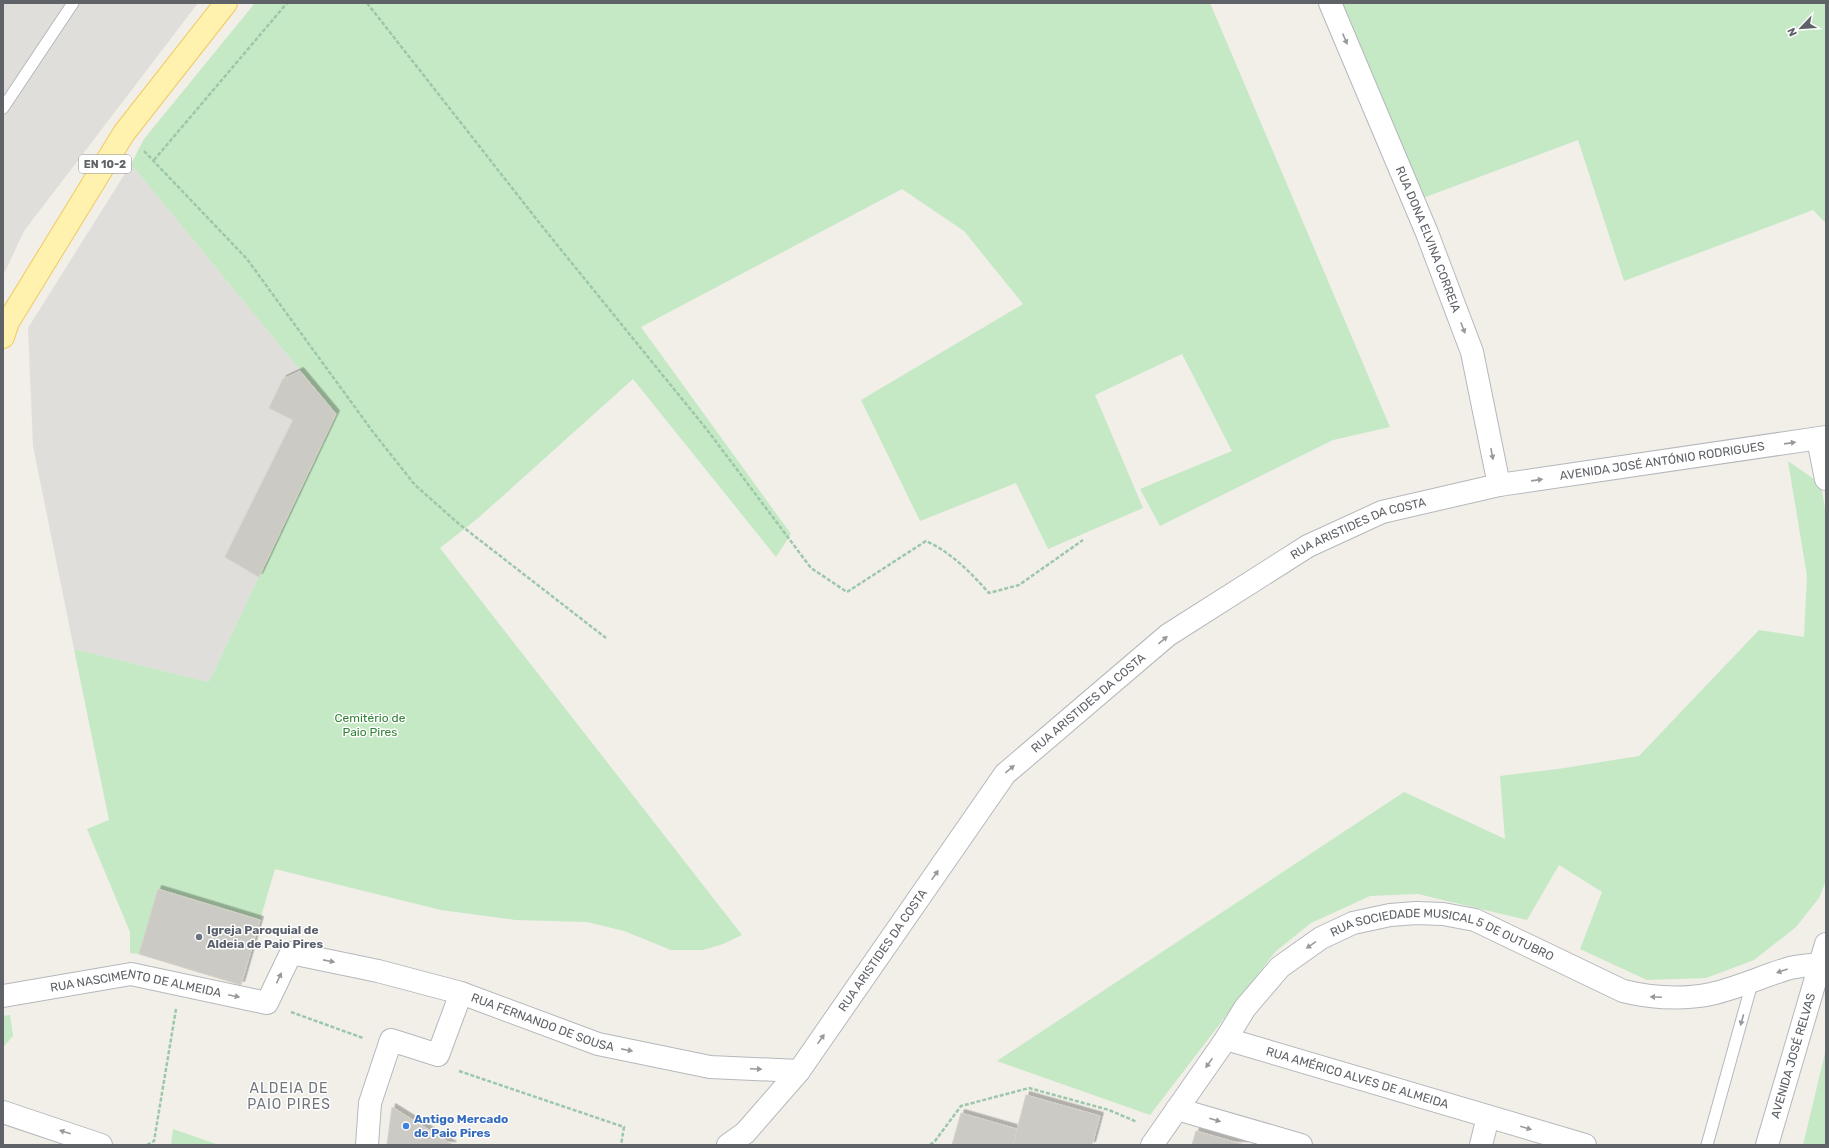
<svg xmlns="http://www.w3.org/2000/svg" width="1829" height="1148" font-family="Rubik,sans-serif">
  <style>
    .industrial { fill: #e0deda }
    .green { fill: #c5e8c5 }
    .building { fill: #cccac5; stroke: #d6d1c6; filter: url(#shadow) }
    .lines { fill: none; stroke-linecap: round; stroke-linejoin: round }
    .service-casing { stroke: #b5b8bc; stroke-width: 13 }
    .minor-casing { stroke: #b5b8bc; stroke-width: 24 }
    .tertiary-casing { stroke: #b5b8bc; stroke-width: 24 }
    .primary-casing { stroke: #f2c960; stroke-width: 24 }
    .path { stroke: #9cc7a9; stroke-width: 2.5; stroke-dasharray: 4 2; stroke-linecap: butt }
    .service { stroke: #fff; stroke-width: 11 }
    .minor { stroke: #fff; stroke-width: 22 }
    .tertiary { stroke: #fff; stroke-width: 22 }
    .primary { stroke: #fff2af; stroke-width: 22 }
    .oneway { fill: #979a9d }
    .worship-dot { fill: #6b7280; stroke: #fff; stroke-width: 1.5 }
    .shop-dot { fill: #3f7fe0; stroke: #fff; stroke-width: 1.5 }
    .labels { text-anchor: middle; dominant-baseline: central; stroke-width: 3; stroke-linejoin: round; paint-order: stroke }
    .shield { fill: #fff; stroke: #8f9295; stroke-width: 1 }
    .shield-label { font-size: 11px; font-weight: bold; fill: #5f6368 }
    .street-label { font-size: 12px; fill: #5f6368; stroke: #fff }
    .park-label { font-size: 12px; fill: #348238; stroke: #fff }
    .worship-label { font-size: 12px; font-weight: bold; fill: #5b616d; stroke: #fff; text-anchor: start }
    .shop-label { font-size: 12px; font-weight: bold; fill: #366cbe; stroke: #fff; text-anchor: start }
    .quarter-label { font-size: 14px; letter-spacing: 1px; fill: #70757a; stroke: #fff }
  </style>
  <defs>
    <filter id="shadow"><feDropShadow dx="3.5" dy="-3.5" stdDeviation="0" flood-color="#0004"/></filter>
  </defs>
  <rect width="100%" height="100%" fill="#f1efe8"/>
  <g class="industrial">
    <polygon points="3,3 198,3 24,231 3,276"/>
    <polygon points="131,164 336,414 209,682 74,649 33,446 28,328"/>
  </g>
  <g class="green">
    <polygon points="255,3 1210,3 1390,427 1333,440 1160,526 1140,489 1232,451 1182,354 1095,395 1143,508 1048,549 1016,483 920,521 861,400 1023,304 964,231 902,189 641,327 791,534 776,557 633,379 477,519 440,548 742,935 723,944 703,950 671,950 624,931 587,922 516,920 441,910 275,869 260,920 158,889 139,954 130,953 130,932 87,829 109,820 74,649 209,682 336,414 131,164 144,139"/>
    <polygon points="1342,3 1826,3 1826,223 1813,210 1624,281 1578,140 1423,198"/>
    <polygon points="1788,461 1821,484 1826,515 1826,881 1819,898 1796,927 1754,960 1706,978 1647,980 1580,949 1602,892 1559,865 1527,920 1418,894 1370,896 1311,923 1275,952 1150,1115 997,1061 1404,792 1505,839 1500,776 1558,769 1639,756 1759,630 1804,637 1807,576"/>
    <polygon points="10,1015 13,1036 3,1047 3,1016"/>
    <polygon points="1826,1049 1826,1145 1803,1145"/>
    <polygon points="173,1129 219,1145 171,1145"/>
  </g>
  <g class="building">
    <polygon points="300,371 336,414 259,577 225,557 293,420 269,408 283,379"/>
    <polygon points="158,889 260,920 241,985 139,954"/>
    <polygon points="1026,1095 1100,1116 1092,1145 1013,1145"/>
    <polygon points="392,1107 453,1145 387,1145"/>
    <polygon points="961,1113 1017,1129 1013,1145 952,1145"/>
    <polygon points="1196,1131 1245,1145 1192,1145"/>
  </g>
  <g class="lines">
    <g class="service-casing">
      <g id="service">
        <polyline points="3,108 73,3"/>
        <polyline points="1707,1145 1752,983"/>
      </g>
    </g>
    <g class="minor-casing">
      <g id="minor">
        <path id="s1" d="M1330,3L1427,233L1472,352L1499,485"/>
        <polyline points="1818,439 1826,479"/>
        <path id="s2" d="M3,996L131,974L267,1003L291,953L378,971L461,993L598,1044L710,1067L799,1071"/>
        <path id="s3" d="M1226,1039L1585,1145"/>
        <polyline points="1177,1109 1301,1145"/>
        <polyline points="3,1112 101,1145"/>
        <polyline points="367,1145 370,1103 391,1040 438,1055 461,993"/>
        <path id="s4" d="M1152,1145L1226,1039L1245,1008L1280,967L1321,938L1353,923L1390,915L1416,913L1443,914L1475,920L1623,991C1652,998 1682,1000 1711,994C1738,988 1763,976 1790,968C1799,966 1810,965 1820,964"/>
        <polyline points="1481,1145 1488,1117"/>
        <path id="s5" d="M1767,1145L1826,944"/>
      </g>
    </g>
    <g class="tertiary-casing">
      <g id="tertiary">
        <path id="s6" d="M728,1145L745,1133L799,1071L1005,774L1168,635L1308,546L1382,512L1499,485L1826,437"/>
      </g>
    </g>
    <g class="primary-casing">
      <polyline id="primary" points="3,337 8,322 124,133 226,3"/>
    </g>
    <g class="path">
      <path d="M367,3L545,230L708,431L811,568L847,592L926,541C952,553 970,572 989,593L1019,585L1083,540"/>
      <polyline points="144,151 247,259 373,432 415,485 459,524 606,638"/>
      <polyline points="154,160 287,3"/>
      <polyline points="291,1012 363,1038"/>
      <polyline points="459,1071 624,1127 621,1145"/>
      <polyline points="147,1145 154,1141 176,1009"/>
      <polyline points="930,1145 935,1141 961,1106 1029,1088 1109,1110 1137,1122"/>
    </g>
    <use href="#service" class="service"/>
    <use href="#minor" class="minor"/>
    <use href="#tertiary" class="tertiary"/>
    <use href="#primary" class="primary"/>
  </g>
  <defs><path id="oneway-solid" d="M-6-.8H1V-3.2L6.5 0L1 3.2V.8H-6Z"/></defs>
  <g class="oneway">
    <use href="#oneway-solid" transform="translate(1345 39) rotate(67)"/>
    <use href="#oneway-solid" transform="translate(1463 328) rotate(69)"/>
    <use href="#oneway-solid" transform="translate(1790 443) rotate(-8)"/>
    <use href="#oneway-solid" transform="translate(1492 454) rotate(79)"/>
    <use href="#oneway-solid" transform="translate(1537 480) rotate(-8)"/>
    <use href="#oneway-solid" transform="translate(1163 640) rotate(-40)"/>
    <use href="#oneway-solid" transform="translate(1010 769) rotate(-40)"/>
    <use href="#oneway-solid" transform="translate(935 875) rotate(-55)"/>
    <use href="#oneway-solid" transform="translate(1311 945) rotate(145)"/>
    <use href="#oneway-solid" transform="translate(329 961) rotate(11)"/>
    <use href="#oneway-solid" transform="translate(1782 971) rotate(161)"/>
    <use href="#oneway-solid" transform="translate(279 978) rotate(-65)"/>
    <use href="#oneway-solid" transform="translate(234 996) rotate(12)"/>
    <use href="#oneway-solid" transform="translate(1656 997) rotate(-178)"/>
    <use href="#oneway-solid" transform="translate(1742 1020) rotate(106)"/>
    <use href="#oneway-solid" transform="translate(821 1039) rotate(-55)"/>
    <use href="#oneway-solid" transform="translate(627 1050) rotate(11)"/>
    <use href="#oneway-solid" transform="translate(1209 1063) rotate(125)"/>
    <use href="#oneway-solid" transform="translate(756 1069) rotate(3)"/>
    <use href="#oneway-solid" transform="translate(1215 1120) rotate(16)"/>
    <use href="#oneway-solid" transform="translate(1526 1128) rotate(16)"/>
    <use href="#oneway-solid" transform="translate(65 1132) rotate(-162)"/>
  </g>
  <circle class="worship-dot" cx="199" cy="937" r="4"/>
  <circle class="shop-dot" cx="406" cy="1126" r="4"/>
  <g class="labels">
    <rect class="shield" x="79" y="155" width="52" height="18" rx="3"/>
    <g class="shield-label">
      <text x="105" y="164">EN 10-2</text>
    </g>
    <g class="street-label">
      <text stroke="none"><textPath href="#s1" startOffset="256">RUA DONA ELVINA CORREIA</textPath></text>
      <text stroke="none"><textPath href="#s6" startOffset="1211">AVENIDA JOSÉ ANTÓNIO RODRIGUES</textPath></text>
      <text stroke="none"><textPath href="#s6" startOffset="898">RUA ARISTIDES DA COSTA</textPath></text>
      <text stroke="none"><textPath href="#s6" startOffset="574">RUA ARISTIDES DA COSTA</textPath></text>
      <text stroke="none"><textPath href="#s4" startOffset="398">RUA SOCIEDADE MUSICAL 5 DE OUTUBRO</textPath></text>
      <text stroke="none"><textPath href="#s6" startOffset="250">RUA ARISTIDES DA COSTA</textPath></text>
      <text stroke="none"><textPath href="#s2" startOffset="135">RUA NASCIMENTO DE ALMEIDA</textPath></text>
      <text stroke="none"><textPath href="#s2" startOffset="586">RUA FERNANDO DE SOUSA</textPath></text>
      <text stroke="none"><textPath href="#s5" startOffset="93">AVENIDA JOSÉ RELVAS</textPath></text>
      <text stroke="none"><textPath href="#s3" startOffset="137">RUA AMÉRICO ALVES DE ALMEIDA</textPath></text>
    </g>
    <g class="park-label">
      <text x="370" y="718">Cemitério de<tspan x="370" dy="14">Paio Pires</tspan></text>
    </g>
    <g class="worship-label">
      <text x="207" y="930">Igreja Paroquial de<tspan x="207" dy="14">Aldeia de Paio Pires</tspan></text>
    </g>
    <g class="shop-label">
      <text x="414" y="1119">Antigo Mercado<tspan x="414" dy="14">de Paio Pires</tspan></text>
    </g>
    <g class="quarter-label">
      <text x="289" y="1088">ALDEIA DE<tspan x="289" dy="16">PAIO PIRES</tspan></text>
    </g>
  </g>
  <rect width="1829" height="1148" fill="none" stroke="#5f6368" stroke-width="8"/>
  <g transform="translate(1801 28) rotate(245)" stroke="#ffffff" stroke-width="3" paint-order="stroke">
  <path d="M0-3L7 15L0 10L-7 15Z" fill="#5f6368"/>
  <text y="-6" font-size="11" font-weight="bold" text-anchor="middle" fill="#5f6368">N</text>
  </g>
</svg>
